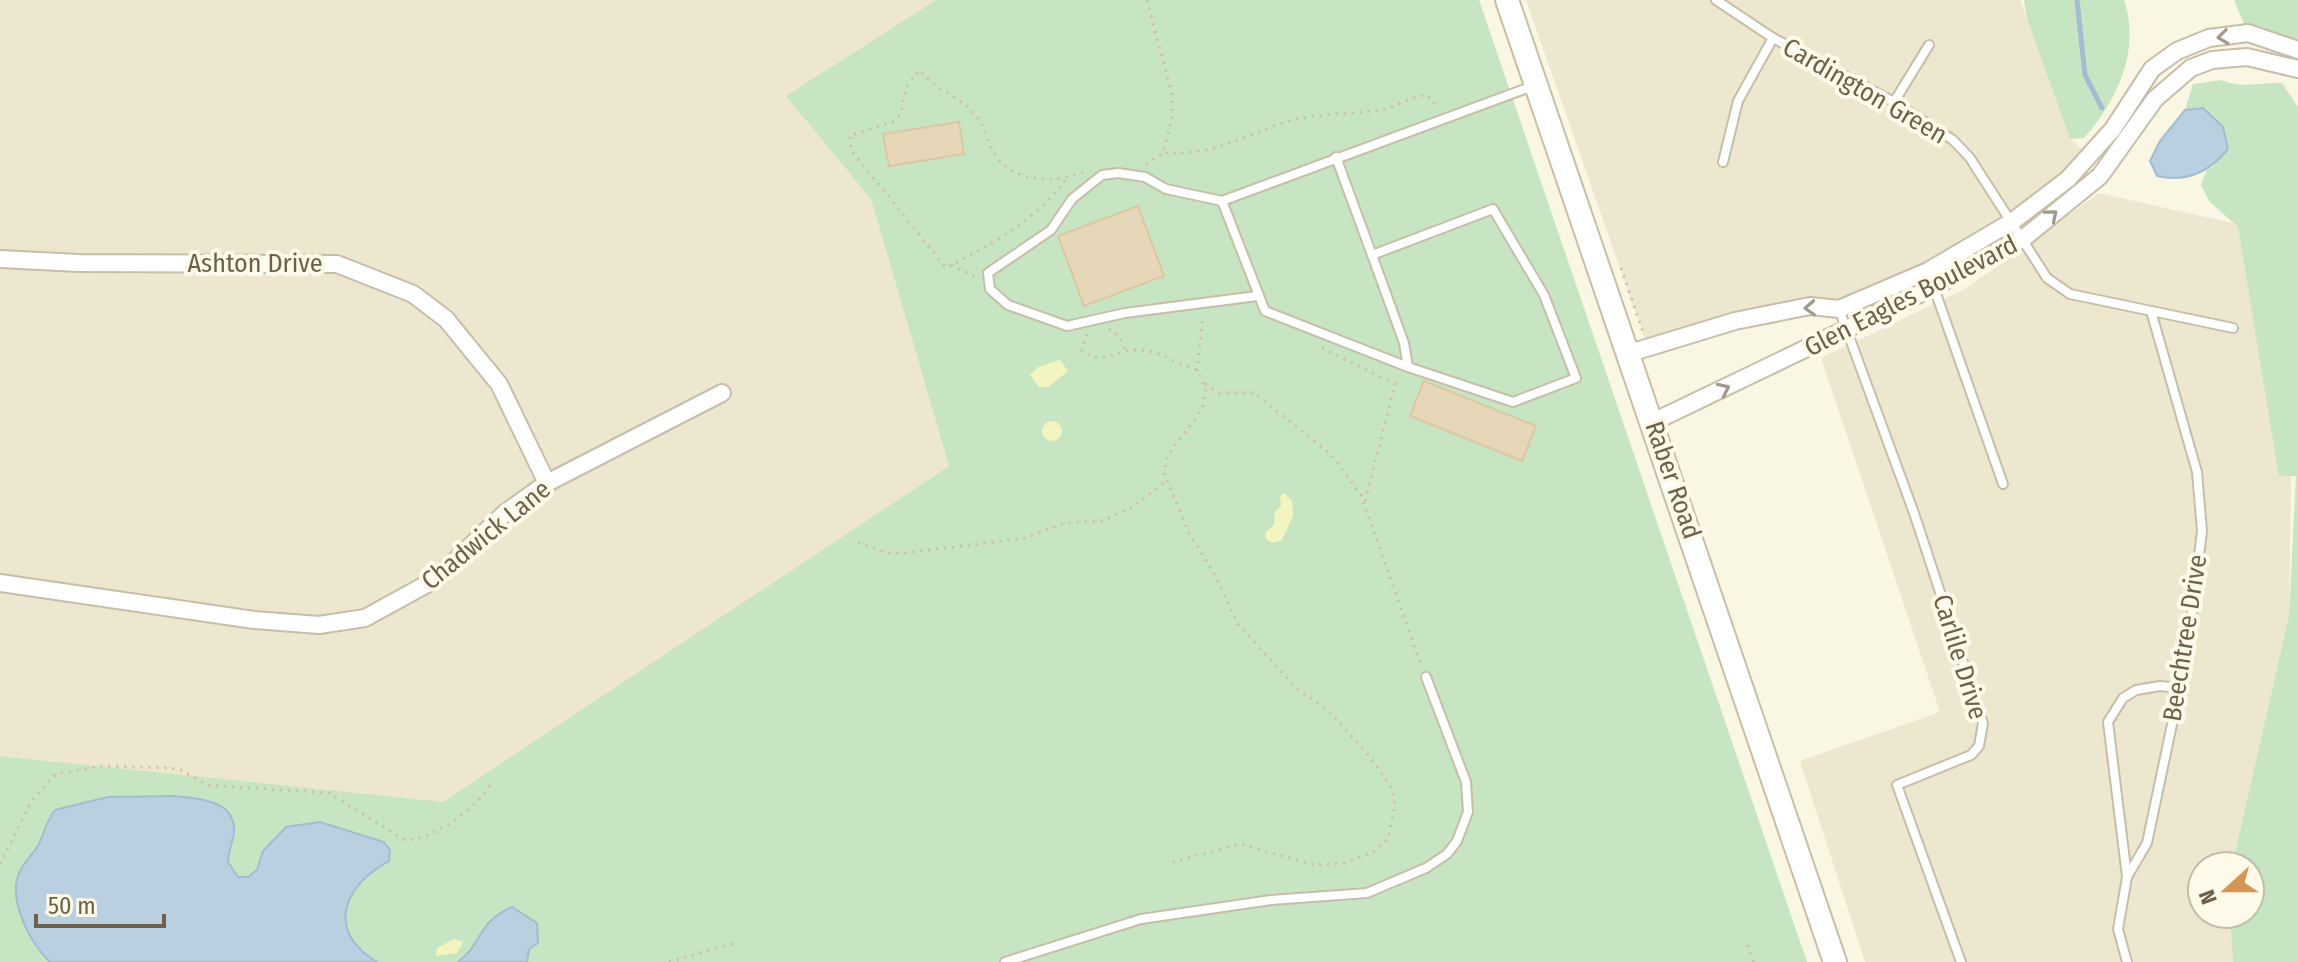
<svg xmlns="http://www.w3.org/2000/svg" width="2298" height="962" font-family="'Fira Sans Condensed',sans-serif">
  <style>
    .residential { fill: #ede7d0 }
    .green { fill: #c8e5c3 }
    .sand { fill: #f3f5c1 }
    .water { fill: #bad0e0; stroke: #a1bdd1; stroke-width: 2 }
    .lines { fill: none; stroke-linecap: round; stroke-linejoin: round }
    .stream { stroke: #a1bdd1; stroke-width: 5 }
    .building { fill: #e6d7b9; stroke: #dcc7a0; stroke-width: 2 }
    .lane-casing { stroke: #c6bea9; stroke-width: 12 }
    .street-casing { stroke: #c6bea9; stroke-width: 20 }
    .secondary-casing { stroke: #c9bfa7; stroke-width: 26 }
    .path { stroke: #d0c0a1; stroke-width: 3; stroke-dasharray: 2 6; stroke-linecap: butt }
    .lane { stroke: #fff; stroke-width: 8 }
    .street { stroke: #fff; stroke-width: 16 }
    .secondary { stroke: #fff; stroke-width: 22 }
    .oneway { stroke: #a1988b }
    .labels { text-anchor: middle; dominant-baseline: central; stroke-width: 8; stroke-linejoin: round; paint-order: stroke }
    .street-label { font-size: 26px; fill: #6e614c; stroke: #fdfae9 }
  </style>
  <rect width="100%" height="100%" fill="#f9f6e3"/>
  <g class="residential">
    <polygon points="0,0 936,0 787,96 871,199 949,466 443,803 0,756"/>
    <polygon points="1526,0 2020,0 2070,139 2090,157 2013,221 1839,309 1810,306 1648,348"/>
    <polygon points="2099,193 2295,237 2289,615 2232,866 2202,866 2202,914 2230,914 2233,962 1865,962 1800,761 1940,712 1821,358 1965,289"/>
  </g>
  <g class="green">
    <polygon points="936,0 1479,0 1807,962 0,962 0,756 443,802 949,466 871,199 786,96"/>
    <path d="M2024,0H2124C2141,50 2117,101 2084,138L2070,139L2027,19Z"/>
    <polygon points="2234,0 2298,0 2298,50 2248,33"/>
    <path d="M2221,80C2242,89 2260,82 2282,83L2298,107V962H2233L2230,914H2250V866H2232L2289,615L2296,476H2279L2238,227L2209,201L2201,185L2207,169L2214,166L2185,110L2193,84Z"/>
  </g>
  <g class="sand">
    <polygon points="1060,360 1068,371 1048,387 1039,387 1030,375 1038,367"/>
    <circle cx="1052" cy="431" r="10"/>
    <polygon points="1284,493 1292,501 1293,516 1282,540 1273,543 1266,539 1265,533 1274,525 1275,512 1281,506 1280,496"/>
    <polygon points="454,939 463,942 457,953 436,956 437,948"/>
  </g>
  <g class="water">
    <path d="M2203,108L2223,127L2228,149C2210,171 2186,183 2157,176L2150,161L2160,141L2185,110Z"/>
    <path d="M174,796C194,798 235,799 234,830C234,841 228,850 228,862L238,877H248L257,870L263,851L286,827L320,822L384,842L390,850L389,861C342,886 326,932 377,962H50C31,944 9,903 18,876C21,864 33,855 39,844C45,831 46,822 55,810L108,797Z"/>
    <path d="M512,907L537,923L538,943L529,949L527,962H458C486,940 474,925 512,907Z"/>
  </g>
  <g class="lines">
    <polyline class="stream" points="2077,0 2085,75 2102,108"/>
  </g>
  <g class="building">
    <polygon points="959,122 964,154 889,166 883,134"/>
    <polygon points="1138,206 1164,276 1084,306 1058,236"/>
    <polygon points="1424,381 1536,426 1522,461 1410,416"/>
  </g>
  <g class="lines">
    <g class="lane-casing">
      <g id="lane">
        <polyline points="1716,0 1773,38 1894,102 1953,140 1970,158 2047,278 2070,294 2233,328"/>
        <polyline points="1894,102 1929,45"/>
        <polyline points="1336,157 1372,255 1493,209 1544,295 1576,378 1513,402 1408,367 1265,311 1222,201 1533,86"/>
        <polyline points="1723,162 1738,101 1773,38"/>
        <polyline points="1222,201 1166,189 1145,177 1118,173 1102,175 1072,199 1051,230 988,273 990,289 1008,305 1067,326 1125,313 1257,296"/>
        <polyline points="1372,255 1404,343 1408,367"/>
        <polyline points="1933,285 2003,484"/>
        <polyline points="1839,309 1914,513 1983,723 1979,746 1971,755 1897,785 1961,962"/>
        <polyline points="2127,877 2108,722 2123,698 2136,690 2160,686 2178,688"/>
        <polyline points="1005,962 1141,919 1271,900 1367,893 1426,868 1447,854 1457,841 1468,812 1466,782 1426,677"/>
        <polyline points="2127,962 2118,929 2127,877 2147,843 2187,653 2202,531 2197,472 2151,311"/>
      </g>
    </g>
    <g class="street-casing">
      <g id="street">
        <polyline points="0,259 79,263 337,264 413,294 446,319 499,384 547,483"/>
        <polyline points="1630,353 1735,321 1810,306 1839,309 1928,271 2013,221 2068,179 2113,129 2152,69 2177,51 2209,38 2248,33 2298,50"/>
        <polyline points="1653,422 1934,287 2024,238 2100,176 2155,99 2191,68 2212,60 2247,57 2298,69"/>
        <polyline points="0,583 254,620 319,625 365,618 436,579 505,513 547,483 722,393"/>
      </g>
    </g>
    <g class="secondary-casing">
      <polyline id="secondary" points="1507,0 1835,962"/>
    </g>
    <g class="path">
      <path d="M1147,0L1172,95L1173,115L1163,153C1214,154 1232,142 1276,125C1306,114 1343,114 1374,111C1392,110 1408,97 1427,95L1437,107"/>
      <polyline points="1146,164 1163,153"/>
      <path d="M1065,180C1036,221 990,245 946,268L851,150L850,135L893,122L900,115L907,86L920,70C935,89 956,95 973,112C987,126 986,145 999,160C1020,184 1059,182 1085,172"/>
      <polyline points="951,265 976,277"/>
      <polyline points="1621,268 1643,332"/>
      <polyline points="1109,329 1118,335 1127,353"/>
      <path d="M1087,334L1082,351C1105,367 1120,347 1143,350C1162,353 1179,364 1197,370L1206,389L1202,410L1168,455L1164,473L1189,533L1215,575L1238,624L1296,688L1330,712L1371,758L1391,787L1395,804L1388,839L1373,852L1345,863L1315,865L1240,844L1173,862"/>
      <polyline points="1322,348 1395,384 1364,506"/>
      <polyline points="1197,371 1203,315"/>
      <polyline points="1205,384 1219,393 1254,393 1332,455 1361,495 1421,665"/>
      <polyline points="858,543 887,553 905,553 1025,538 1065,523 1102,521 1133,507 1166,481"/>
      <path d="M0,864L31,802L56,774L101,766L170,768L181,770L207,785L329,793L405,840C434,840 478,807 492,782"/>
      <polyline points="1747,945 1754,962"/>
      <polyline points="669,962 735,943"/>
    </g>
    <use href="#lane" class="lane"/>
    <use href="#street" class="street"/>
    <use href="#secondary" class="secondary"/>
  </g>
  <defs><path id="oneway-chevron" d="M-2-3.5L2.5 0L-2 3.5" fill="none" stroke-width="1.6" stroke-linecap="round" stroke-linejoin="round" transform="scale(2)"/></defs>
  <g class="oneway">
    <use href="#oneway-chevron" transform="translate(2223 37) rotate(173)"/>
    <use href="#oneway-chevron" transform="translate(2052 215) rotate(-40)"/>
    <use href="#oneway-chevron" transform="translate(1810 308) rotate(177)"/>
    <use href="#oneway-chevron" transform="translate(1724 389) rotate(-25)"/>
  </g>
  <g class="labels">
    <g class="street-label">
      <text transform="translate(1865 91) rotate(30)">Cardington Green</text>
      <text x="255" y="263">Ashton Drive</text>
      <text transform="translate(1911 296) rotate(-27)">Glen Eagles Boulevard</text>
      <text transform="translate(1673 480) rotate(71)">Raber Road</text>
      <text transform="translate(486 535) rotate(-39)">Chadwick Lane</text>
      <text transform="translate(2185 638) rotate(-81)">Beechtree Drive</text>
      <text transform="translate(1960 657) rotate(73)">Carlile Drive</text>
    </g>
  </g>
  <g transform="translate(2226 890) rotate(249)"><circle r="38" fill="#fdfae9" stroke="#c4bdaa" stroke-width="2"/>
  <path d="M0-6L14 30L0 20L-14 30Z" fill="#d69455"/>
  <text y="-12" font-size="22" font-weight="bold" text-anchor="middle" fill="#6e614c">N</text>
  </g>
  <path d="M36 914v12h128v-12" fill="none" stroke="#6e614c" stroke-width="4"/>
  <text x="48" y="914" font-size="24" fill="#6e614c" stroke="#fdfae9" stroke-width="6" paint-order="stroke">50 m</text>
</svg>
